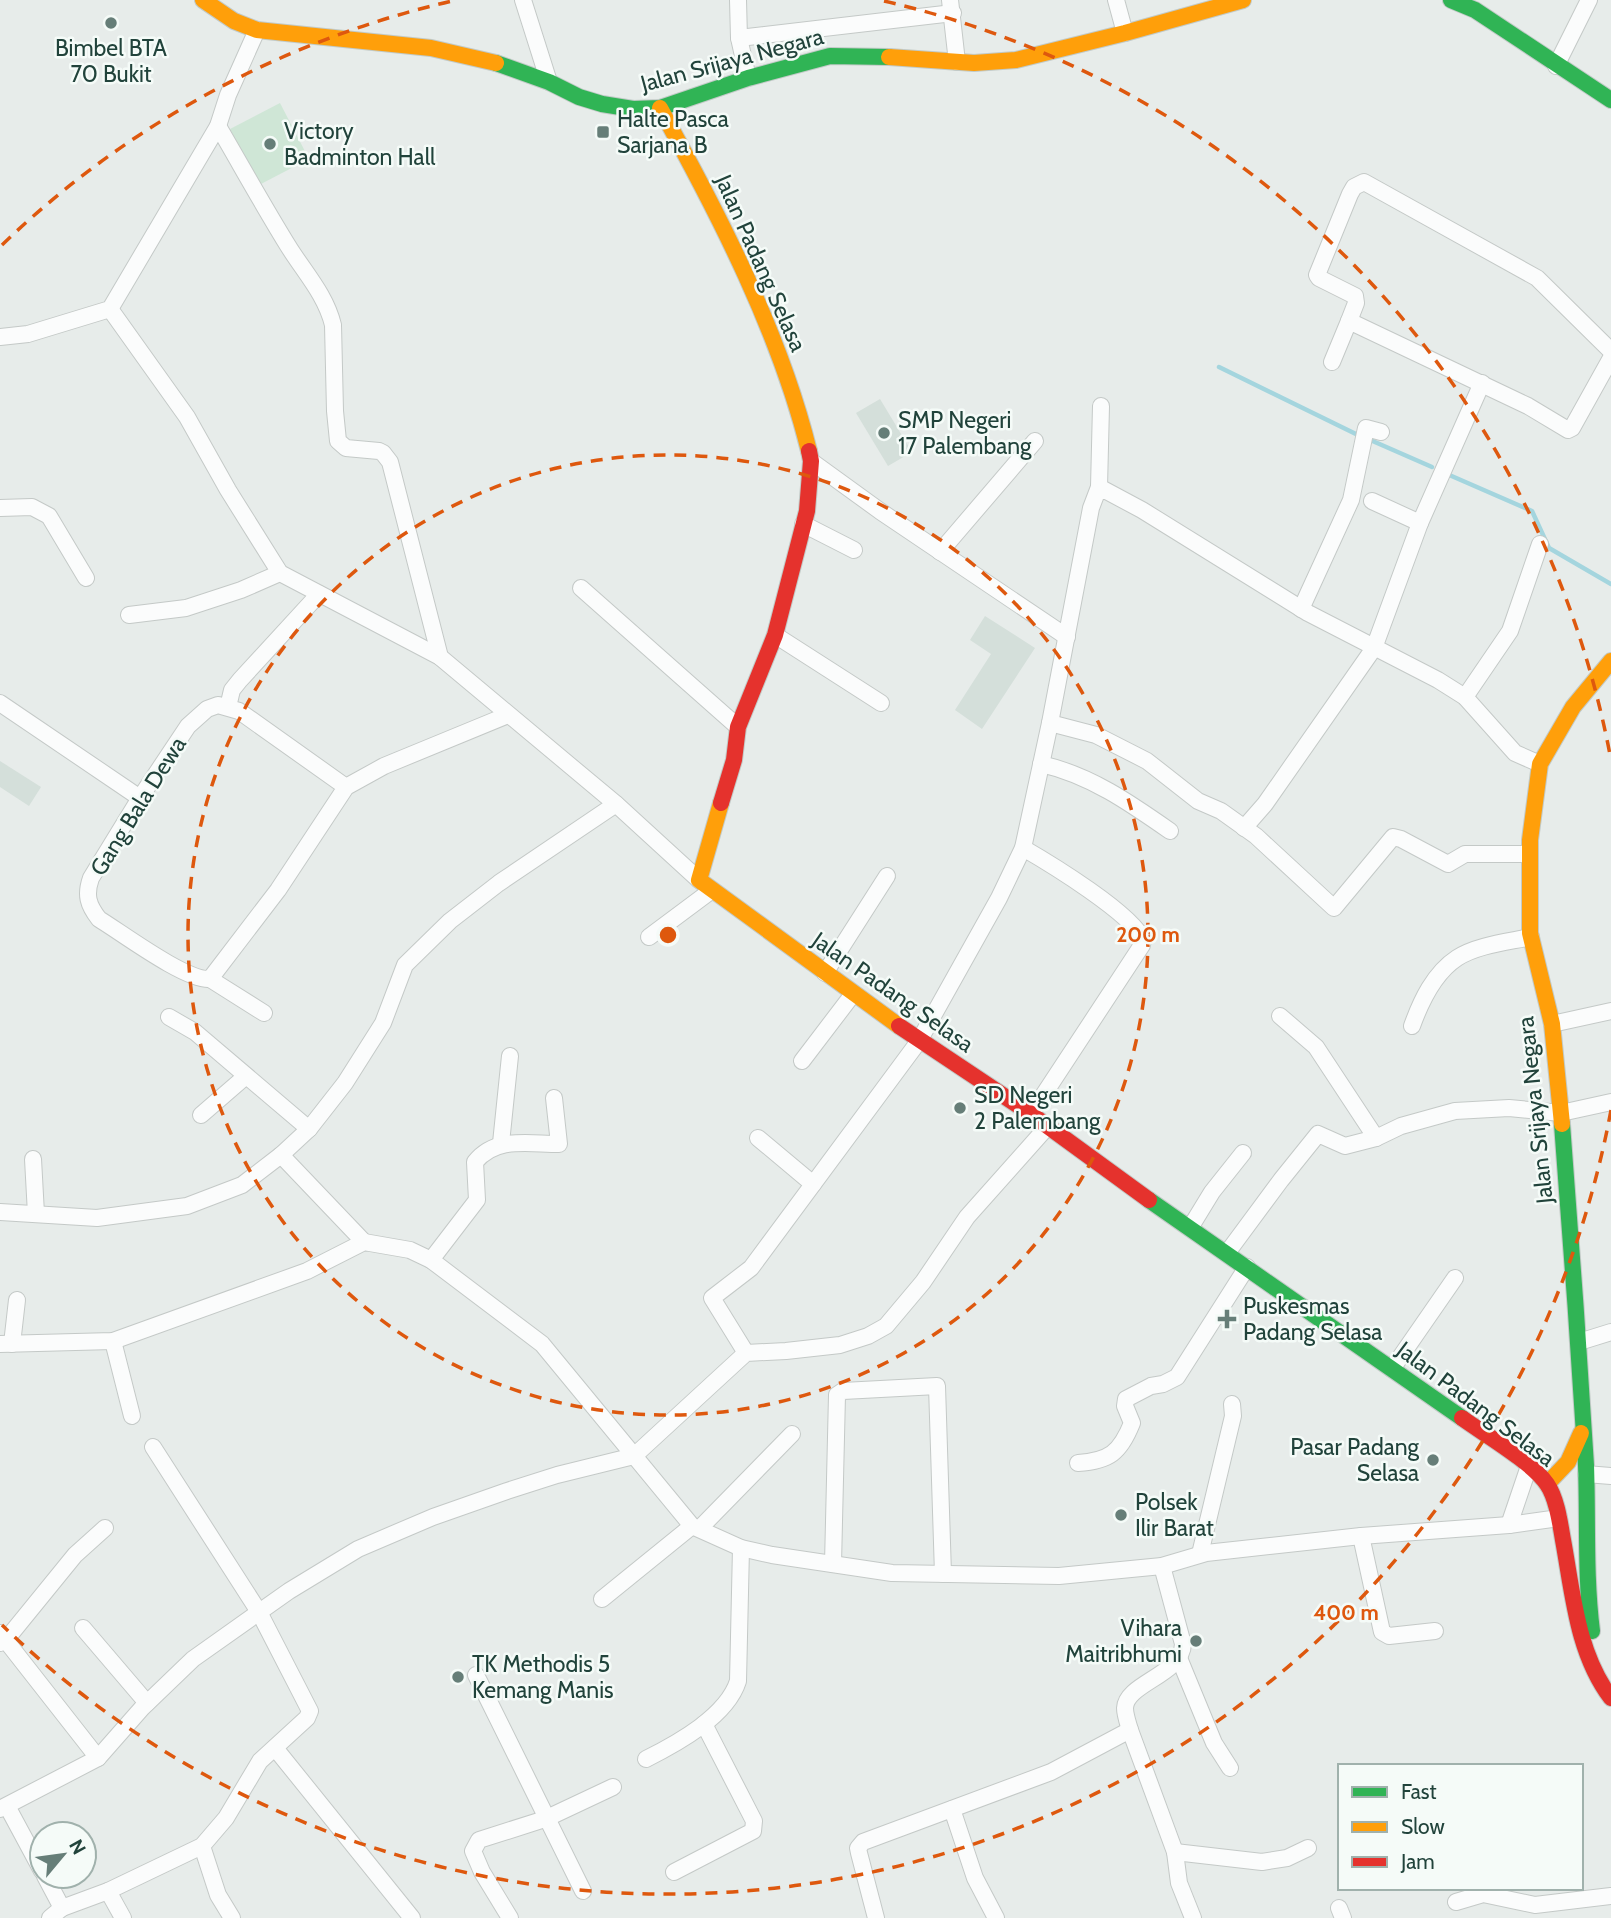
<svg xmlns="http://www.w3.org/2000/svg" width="1611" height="1918" font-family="Cabin,sans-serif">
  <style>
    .built { fill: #d4dfda }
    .green { fill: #cfe6d6 }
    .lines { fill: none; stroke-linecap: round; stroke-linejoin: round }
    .stream { stroke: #a4d5de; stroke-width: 4.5 }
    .street-casing { stroke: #c4c9c7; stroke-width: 18 }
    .fast-casing { stroke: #c2cac7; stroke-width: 18 }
    .slow-casing { stroke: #c2cac7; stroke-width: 18 }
    .jam-casing { stroke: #c2cac7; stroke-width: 18 }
    .street { stroke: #fbfcfc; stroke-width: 16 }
    .fast { stroke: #30b455; stroke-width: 16 }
    .slow { stroke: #ff9f0a; stroke-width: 16 }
    .jam { stroke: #e5322d; stroke-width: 16 }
    .ring { fill: none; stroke: #de580e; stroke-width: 3.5; stroke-dasharray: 12 9 }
    .poi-dot { fill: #667e78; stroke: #f5fbf8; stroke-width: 2.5 }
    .labels { text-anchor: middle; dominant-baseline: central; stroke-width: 5; stroke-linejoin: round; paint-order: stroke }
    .poi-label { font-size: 23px; fill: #21433b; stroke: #f5fbf8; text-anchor: start }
    .street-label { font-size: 23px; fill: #21433b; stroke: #f5fbf8 }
    .centre { fill: #de580e; stroke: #f5fbf8; stroke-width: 3.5 }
    .ring-label { font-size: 21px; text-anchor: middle; font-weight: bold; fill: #de580e; stroke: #f5fbf8; stroke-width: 5; stroke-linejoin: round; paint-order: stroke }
  </style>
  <rect width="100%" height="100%" fill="#e7ecea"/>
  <g class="built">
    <polygon points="880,399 912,452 888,466 856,413"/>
    <polygon points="985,616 1035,648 982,729 955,710 991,654 970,640"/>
    <polygon points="0,761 41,787 29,806 0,787"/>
  </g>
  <polygon class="green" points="280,103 309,159 259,185 230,129"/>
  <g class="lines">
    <g class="stream">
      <polyline points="1219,367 1360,436"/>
      <polyline points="1368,439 1432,467"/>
      <polyline points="1447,474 1532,511 1549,548 1611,584"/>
    </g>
    <g class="street-casing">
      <g id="street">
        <polyline points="523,0 549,82"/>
        <polyline points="738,0 739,38 748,78"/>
        <polyline points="950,0 957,62"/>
        <polyline points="1116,0 1125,33"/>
        <polyline points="739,38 953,13"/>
        <polyline points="1556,66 1589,0"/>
        <path d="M218,126C242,167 265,209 290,249C306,274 326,296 333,325L335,411L338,441L346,448L379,451L383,453L390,462L440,657"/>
        <polyline points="110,309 187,417 228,490 280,573 440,657 616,804 699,880"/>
        <polyline points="1349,321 1356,303 1355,296 1319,278 1317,275 1350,194 1354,187 1364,182 1537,278 1611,351"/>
        <polyline points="0,337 28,334 110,309 218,126 228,95 257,30"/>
        <polyline points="1332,362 1349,321 1528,406 1568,430 1572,428 1611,358"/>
        <polyline points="811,461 880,511 1067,637"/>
        <polyline points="1099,487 1101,406"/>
        <polyline points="1372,501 1420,523"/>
        <polyline points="0,508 32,507 49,516 86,578"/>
        <polyline points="803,524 854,550"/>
        <polyline points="940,552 1035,441"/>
        <polyline points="581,588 738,727"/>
        <polyline points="1301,609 1351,500 1366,428 1381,432"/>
        <polyline points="129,615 186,608 241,590 280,573"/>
        <polyline points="775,635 881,703"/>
        <polyline points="1465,697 1510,631 1540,544"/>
        <polyline points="0,703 140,798"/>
        <polyline points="228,707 232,690 240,680 319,594"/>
        <polyline points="1050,723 1096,735 1147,761 1198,801 1221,811 1256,836 1334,908 1393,837 1401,839 1448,864 1465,854 1530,854"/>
        <path d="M1041,764C1090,775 1130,803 1170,831"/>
        <path d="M346,787L239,711L218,705L207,709L188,726L140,798L91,878C85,895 88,905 99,919C122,933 186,981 210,979L278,890L346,787L384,766L508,715"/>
        <polyline points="1244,828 1265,804 1374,648 1420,523 1482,383"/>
        <path d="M1023,848C1049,863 1133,914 1143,940L1142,945L1031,1114"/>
        <polyline points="649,937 712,890"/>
        <polyline points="825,973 887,876"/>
        <polyline points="210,979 264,1013"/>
        <polyline points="1280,1016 1316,1047 1376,1138"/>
        <polyline points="169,1017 195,1032 309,1129"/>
        <polyline points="1552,1024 1611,1011"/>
        <path d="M1412,1026C1421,1001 1434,973 1457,958C1477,945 1508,942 1531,937"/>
        <polyline points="802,1061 853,994"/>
        <polyline points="201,1115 246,1076"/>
        <polyline points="758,1138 813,1184"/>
        <polyline points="501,1143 510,1056"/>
        <polyline points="281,1155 364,1242"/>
        <polyline points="33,1159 36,1214"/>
        <polyline points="0,1212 97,1218 187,1206 242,1185 281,1155 309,1129 345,1083 383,1023 405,965 450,921 499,883 616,804"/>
        <polyline points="1190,1228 1212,1192 1243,1153"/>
        <polyline points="1227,1253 1281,1180 1318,1134 1345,1146 1376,1138 1401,1126 1455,1111 1509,1108 1561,1113 1611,1102"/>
        <path d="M431,1260L477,1200L475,1162C496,1136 528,1144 559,1144L554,1098"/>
        <polyline points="113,1341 132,1416"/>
        <polyline points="1579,1342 1611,1332"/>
        <polyline points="0,1344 113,1341 307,1271 364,1242 410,1250 431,1260 542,1344 692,1526 741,1548 772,1555 892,1573 1059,1576 1162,1566 1206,1553 1361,1536 1509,1525 1559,1518"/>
        <polyline points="12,1344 17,1300"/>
        <polyline points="746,1353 712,1298 751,1268 919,1041 999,898 1023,848 1050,723 1091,508 1099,487 1142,510 1308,613 1438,680 1465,697 1515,753 1540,764"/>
        <polyline points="1392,1369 1455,1278"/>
        <path d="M1078,1463C1109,1461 1120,1453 1132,1423L1125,1406L1126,1399L1151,1386L1163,1384L1177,1377L1247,1267"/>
        <polyline points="1586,1474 1611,1476"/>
        <polyline points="1509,1525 1529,1466"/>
        <polyline points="700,1528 792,1434"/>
        <polyline points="1361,1536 1382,1632 1389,1636 1435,1631"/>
        <polyline points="1200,1554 1233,1416 1232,1404"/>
        <polyline points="833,1564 837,1395 843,1391 937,1386 943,1574"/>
        <path d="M1162,1566L1183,1644C1182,1675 1126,1683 1125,1708C1125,1715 1128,1723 1130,1730L1175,1852L1179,1883L1193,1918"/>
        <polyline points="602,1599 692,1526"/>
        <polyline points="83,1628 147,1703"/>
        <polyline points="0,1633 98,1758"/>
        <polyline points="0,1643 5,1641 75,1555 105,1528"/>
        <polyline points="1179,1658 1214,1743 1230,1768"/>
        <polyline points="476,1675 583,1891"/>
        <polyline points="275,1748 412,1918"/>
        <path d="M646,1759C678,1743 727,1716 738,1681L741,1548"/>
        <polyline points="7,1806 42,1871"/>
        <polyline points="0,1809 98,1758 142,1708 193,1659 289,1591 358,1549 433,1517 507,1491 557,1475 634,1456 746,1353 786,1351 840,1345 868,1336 886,1326 923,1282 967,1217 1048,1126"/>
        <polyline points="952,1809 975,1878 996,1918"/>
        <polyline points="202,1846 218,1895 232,1918"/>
        <polyline points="1175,1852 1262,1862 1287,1858 1308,1848"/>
        <polyline points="674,1872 753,1831 754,1821 704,1724"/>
        <polyline points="45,1876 62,1908 50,1918"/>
        <polyline points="108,1891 123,1918"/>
        <polyline points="1456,1902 1483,1894 1535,1905 1611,1896"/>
        <polyline points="62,1908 108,1891 202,1846 226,1818 260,1761 307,1718 310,1711 259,1612 153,1447"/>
        <polyline points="1339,1908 1343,1918"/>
        <polyline points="510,1918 482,1872 473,1851 479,1840 545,1819 613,1787"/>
        <polyline points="876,1918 859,1853 858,1848 863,1842 1051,1772 1130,1730"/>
      </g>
    </g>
    <g class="fast-casing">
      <g id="fast">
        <polyline points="1451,0 1475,10 1611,100"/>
        <polyline points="496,63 549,82 579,97 602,104 633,109 660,108 748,78 830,56 889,57"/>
        <path d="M1562,1124C1571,1238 1579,1351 1586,1465C1588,1521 1585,1576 1592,1631"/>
        <polyline points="1149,1200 1462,1418"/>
      </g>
    </g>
    <g class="slow-casing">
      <g id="slow">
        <polyline points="203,0 234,21 257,30 431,48 496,63"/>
        <polyline points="889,57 974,63 1016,60 1125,33 1243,0"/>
        <path d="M660,108C719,215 780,333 809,451"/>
        <polyline points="721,803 699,880 899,1026"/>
        <polyline points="1562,1124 1552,1024 1530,933 1530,840 1540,764 1573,707 1611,661"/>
        <polyline points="1547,1484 1568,1462 1581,1433"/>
      </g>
    </g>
    <g class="jam-casing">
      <g id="jam">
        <polyline points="721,803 734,760 738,727 775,635 807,511 811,461 809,451"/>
        <polyline points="899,1026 1031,1114 1149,1200"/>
        <path d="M1462,1418C1484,1434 1532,1462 1547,1484C1557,1499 1560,1523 1563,1540C1573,1594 1577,1653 1611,1698"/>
      </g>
    </g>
    <use href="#street" class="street"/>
    <use href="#fast" class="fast"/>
    <use href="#slow" class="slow"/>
    <use href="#jam" class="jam"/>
  </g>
  <g class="ring">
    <circle cx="668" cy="935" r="480"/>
    <path d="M1611 1110A959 959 0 0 1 2 1625M2 245A959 959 0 0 1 452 1M884 1A959 959 0 0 1 1611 760"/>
  </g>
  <g class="poi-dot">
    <circle cx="111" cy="23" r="7"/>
    <rect x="596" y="125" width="14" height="14" rx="3.5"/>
    <circle cx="270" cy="144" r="7"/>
    <circle cx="884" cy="433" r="7"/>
    <circle cx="960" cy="1108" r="7"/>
    <path d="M1223.5 1308.5h7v7h7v7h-7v7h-7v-7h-7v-7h7z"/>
    <circle cx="1433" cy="1460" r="7"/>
    <circle cx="1121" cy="1515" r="7"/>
    <circle cx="1196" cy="1641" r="7"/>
    <circle cx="458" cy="1677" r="7"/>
  </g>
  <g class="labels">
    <g class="poi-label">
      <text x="111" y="48" text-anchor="middle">Bimbel BTA<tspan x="111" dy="26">70 Bukit</tspan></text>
      <text x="617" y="119">Halte Pasca<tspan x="617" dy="26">Sarjana B</tspan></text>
      <text x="284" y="131">Victory<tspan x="284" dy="26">Badminton Hall</tspan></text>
      <text x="898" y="420">SMP Negeri<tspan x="898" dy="26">17 Palembang</tspan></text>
      <text x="974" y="1095">SD Negeri<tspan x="974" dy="26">2 Palembang</tspan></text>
      <text x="1243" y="1306">Puskesmas<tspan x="1243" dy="26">Padang Selasa</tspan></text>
      <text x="1419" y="1447" text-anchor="end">Pasar Padang<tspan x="1419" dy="26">Selasa</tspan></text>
      <text x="1135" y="1502">Polsek<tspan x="1135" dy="26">Ilir Barat</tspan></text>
      <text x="1182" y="1628" text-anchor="end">Vihara<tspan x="1182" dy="26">Maitribhumi</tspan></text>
      <text x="472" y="1664">TK Methodis 5<tspan x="472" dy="26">Kemang Manis</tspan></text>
    </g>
    <g class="street-label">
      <text transform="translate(732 60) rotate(-15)">Jalan Srijaya Negara</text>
      <text transform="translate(761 263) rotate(66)">Jalan Padang Selasa</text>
      <text transform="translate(138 806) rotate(-58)">Gang Bala Dewa</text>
      <text transform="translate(893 992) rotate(35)">Jalan Padang Selasa</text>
      <text transform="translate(1535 1110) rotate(-96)">Jalan Srijaya Negara</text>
      <text transform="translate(1476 1404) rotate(37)">Jalan Padang Selasa</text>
    </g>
  </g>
  <circle cx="668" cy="935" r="10" class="centre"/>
  <g class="ring-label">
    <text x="1148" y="942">200 m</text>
    <text x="1346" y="1620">400 m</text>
  </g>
  <rect x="1338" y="1764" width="245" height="126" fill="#f5fbf8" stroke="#a0b1ac" stroke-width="2"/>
  <rect x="1352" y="1787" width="35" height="10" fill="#30b455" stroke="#a0b1ac" stroke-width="2"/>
  <text x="1401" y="1799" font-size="21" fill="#21433b">Fast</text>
  <rect x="1352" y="1822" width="35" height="10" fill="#ff9f0a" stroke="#a0b1ac" stroke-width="2"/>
  <text x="1401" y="1834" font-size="21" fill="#21433b">Slow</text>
  <rect x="1352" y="1857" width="35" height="10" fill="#e5322d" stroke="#a0b1ac" stroke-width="2"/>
  <text x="1401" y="1869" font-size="21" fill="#21433b">Jam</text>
  <g transform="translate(63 1855) rotate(61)"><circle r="33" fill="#f5fbf8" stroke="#a0b1ac" stroke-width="2"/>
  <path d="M0-5L12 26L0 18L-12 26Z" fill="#667e78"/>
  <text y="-10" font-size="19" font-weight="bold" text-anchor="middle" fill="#21433b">N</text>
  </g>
</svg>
